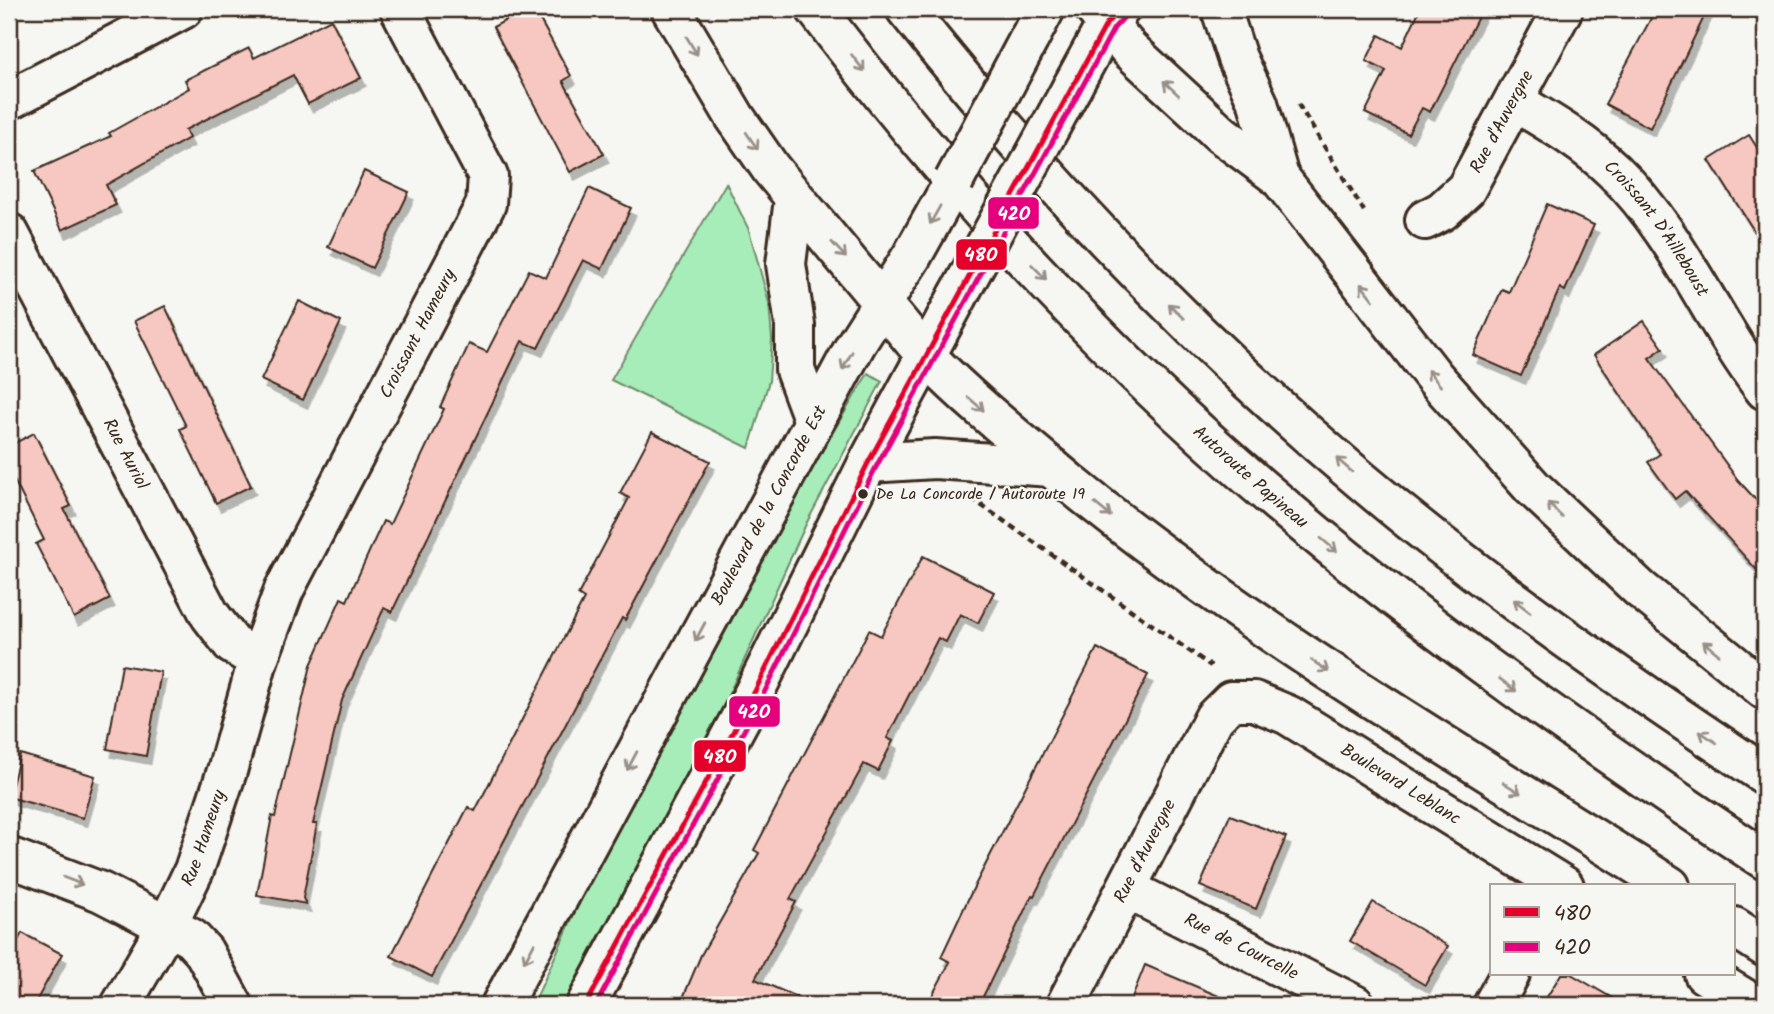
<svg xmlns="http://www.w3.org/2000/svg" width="1774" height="1014" font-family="Kalam,sans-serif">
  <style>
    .green { fill: #a7edb9; stroke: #718c6c; stroke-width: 2 }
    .building { fill: #f7c7c1; stroke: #3b2a1e; stroke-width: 2; filter: url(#shadow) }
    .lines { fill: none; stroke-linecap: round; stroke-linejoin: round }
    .minor-casing { stroke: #3b2a1e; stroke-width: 44 }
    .highway-casing { stroke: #3b2a1e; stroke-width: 44 }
    .path { stroke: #3b2a1e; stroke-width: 4.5; stroke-dasharray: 7 5; stroke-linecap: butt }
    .minor { stroke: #f6f6f2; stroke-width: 38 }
    .highway { stroke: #f6f6f2; stroke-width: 38 }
    .minor-bridge-casing { stroke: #3b2a1e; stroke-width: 44; stroke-linecap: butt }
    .minor-bridge { stroke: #f6f6f2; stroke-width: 38 }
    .bus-1-casing { stroke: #f6f6f2; stroke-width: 10 }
    .bus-2-casing { stroke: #f6f6f2; stroke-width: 10 }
    .bus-1 { stroke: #e4002b; stroke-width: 5 }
    .bus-2 { stroke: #e5007d; stroke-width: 5 }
    .oneway { stroke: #989088 }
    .bus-dot { fill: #3b2a1e; stroke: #f6f6f2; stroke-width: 2.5 }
    .labels { text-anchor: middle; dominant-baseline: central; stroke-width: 5; stroke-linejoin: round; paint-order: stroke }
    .bus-label { font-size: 16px; fill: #3b2a1e; stroke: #f6f6f2; text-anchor: start }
    .street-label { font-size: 18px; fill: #3b2a1e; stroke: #f6f6f2 }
    .line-badge { stroke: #f6f6f2; stroke-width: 2.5 }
    .badge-label { font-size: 19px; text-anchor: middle; font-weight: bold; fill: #fff }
  </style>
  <defs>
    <filter id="shadow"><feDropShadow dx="4.5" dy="8" stdDeviation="0" flood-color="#0004"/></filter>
  </defs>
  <rect width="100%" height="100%" fill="#f6f6f2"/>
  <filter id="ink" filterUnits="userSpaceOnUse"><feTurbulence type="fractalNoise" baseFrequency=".0143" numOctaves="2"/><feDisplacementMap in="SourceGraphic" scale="14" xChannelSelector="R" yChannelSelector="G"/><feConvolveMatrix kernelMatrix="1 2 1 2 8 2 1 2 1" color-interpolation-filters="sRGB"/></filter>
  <g filter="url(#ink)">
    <g class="green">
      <polygon points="726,183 749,230 769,303 772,339 769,381 749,448 611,380"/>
      <polygon points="868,373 882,381 806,524 717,720 563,1005 533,1005 591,877 809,473"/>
    </g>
    <g class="building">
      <polygon points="527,9 534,9 571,76 563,81 604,154 570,172 493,27"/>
      <polygon points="1420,9 1482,9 1430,112 1422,108 1408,134 1365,113 1386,71 1366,61 1379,35 1402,47"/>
      <polygon points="1656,9 1708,9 1650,128 1605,104"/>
      <polygon points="331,19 361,78 308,104 293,75 185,130 189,138 106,185 116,205 62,230 34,171 111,136 109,133 189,88 185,80 249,48 254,58"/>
      <polygon points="1749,135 1765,160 1765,248 1709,160"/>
      <polygon points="364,171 409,192 372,268 328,247"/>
      <polygon points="589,188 631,208 602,269 583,260 538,348 522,341 392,612 384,608 342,700 313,824 317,824 303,898 306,904 257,895 272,816 275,817 311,665 341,598 347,601 383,521 390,524 444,409 440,407 469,344 487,352 529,270 546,278"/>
      <polygon points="1547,204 1594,225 1565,291 1560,288 1521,376 1473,355 1502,289 1509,292"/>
      <polygon points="299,301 341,322 303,400 261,380"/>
      <polygon points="165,306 251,486 216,503 180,429 186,426 134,321"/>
      <polygon points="1644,321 1663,348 1649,358 1738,480 1765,510 1765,579 1685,491 1675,499 1648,462 1660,454 1594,355"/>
      <polygon points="652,432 710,461 625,620 622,618 432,977 391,956 468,807 475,811 584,599 578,595 629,498 620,493"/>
      <polygon points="34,433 71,506 64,509 110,599 74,618 36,544 44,540 9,470 9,446"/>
      <polygon points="923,556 994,592 978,623 960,614 946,642 938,638 887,738 893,741 878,771 864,764 790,899 796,902 755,979 815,1005 680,1005 701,955 759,853 754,850 869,630 881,636"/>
      <polygon points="1097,648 1148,675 1034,896 1032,895 979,1005 927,1005 950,962 941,957 971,893"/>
      <polygon points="122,665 161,672 146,756 107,749"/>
      <polygon points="20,754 95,776 83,818 9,797"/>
      <polygon points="1230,815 1286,837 1256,909 1200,886"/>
      <polygon points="1373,902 1448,946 1425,985 1350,941"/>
      <polygon points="22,933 62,954 34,1005 19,1005 9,1000 9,957"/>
      <polygon points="1145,965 1240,1005 1129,1005"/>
      <polygon points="1561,974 1571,974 1624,1005 1542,1005"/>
    </g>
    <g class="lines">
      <g class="minor-casing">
        <g id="minor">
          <polyline points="1029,39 1045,9"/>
          <polyline points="1071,89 1107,23 1120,9"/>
          <polyline points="9,100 183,9"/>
          <path id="s1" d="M1514,101C1549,122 1584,142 1614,171C1678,233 1711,320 1765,390"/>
          <path id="s2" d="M1425,220L1442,211L1466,189L1563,9"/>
          <path id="s3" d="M9,233L210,615L233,645L258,660"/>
          <polyline points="9,857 101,892 191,938 204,952 233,1005"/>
          <path id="s4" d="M1127,889L1355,1005"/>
          <polyline points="1704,974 1755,1005"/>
          <path id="s5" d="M121,1005L168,924L194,870L227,771L258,660L284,590L486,204L488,176L400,9"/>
          <path id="s6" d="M501,1005L856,344L912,256L954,181"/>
          <polyline points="586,1005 754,693 868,463 958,296"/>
          <path id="s7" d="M1066,1005L1214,718L1231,701H1254L1288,715L1564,886"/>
          <polyline points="1493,1005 1510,974"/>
        </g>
      </g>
      <g class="highway-casing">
        <g id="highway">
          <path d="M671,9L735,117L771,169L927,357C971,402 1021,442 1070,483C1257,636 1466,757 1670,886"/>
          <path id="s8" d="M816,9C950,187 1103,353 1273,498C1428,631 1595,747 1765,860"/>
          <path d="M906,9C1042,180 1194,340 1362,481C1489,588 1626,683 1765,775"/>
          <polyline points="1095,9 1130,50 1181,97 1221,134 1279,177 1435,378 1533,488 1640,589 1765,690"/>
          <polyline points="1221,9 1237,58 1258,103 1279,177"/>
          <polyline points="794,199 786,264 795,325 795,370 814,421"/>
          <polyline points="868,463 935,459 1051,467"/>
          <polyline points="1734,927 1765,947"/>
        </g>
      </g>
      <g class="path">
        <polyline points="1298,104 1364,211"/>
        <polyline points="971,498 1211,666"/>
      </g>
      <use href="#minor" class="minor"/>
      <use href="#highway" class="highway"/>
      <g class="minor-bridge-casing">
        <g id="minor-bridge">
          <polyline points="954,181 1029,39"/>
          <polyline points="958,296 1071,89"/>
        </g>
      </g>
      <use href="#minor-bridge" class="minor-bridge"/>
      <g class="bus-1-casing">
        <polyline id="bus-1" points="586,1005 754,693 868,463 1107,23 1120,9"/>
      </g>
      <g class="bus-2-casing">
        <polyline id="bus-2" points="596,1005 762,697 876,467 1114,28 1126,15"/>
      </g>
      <use href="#bus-1" class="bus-1"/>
      <use href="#bus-2" class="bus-2"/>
    </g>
    <defs><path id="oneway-shaft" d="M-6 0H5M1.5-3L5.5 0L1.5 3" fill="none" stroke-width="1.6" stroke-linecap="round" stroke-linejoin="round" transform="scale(1.75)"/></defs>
    <g class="oneway">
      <use href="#oneway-shaft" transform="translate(692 46) rotate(59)"/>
      <use href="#oneway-shaft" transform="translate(858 63) rotate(52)"/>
      <use href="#oneway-shaft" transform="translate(1171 88) rotate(-137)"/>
      <use href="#oneway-shaft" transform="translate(752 141) rotate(56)"/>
      <use href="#oneway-shaft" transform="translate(935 215) rotate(119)"/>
      <use href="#oneway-shaft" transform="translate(839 250) rotate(47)"/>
      <use href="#oneway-shaft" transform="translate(1039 272) rotate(46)"/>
      <use href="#oneway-shaft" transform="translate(1367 292) rotate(-128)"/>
      <use href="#oneway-shaft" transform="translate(1176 311) rotate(-135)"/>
      <use href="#oneway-shaft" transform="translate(847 361) rotate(119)"/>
      <use href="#oneway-shaft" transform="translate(1434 378) rotate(-129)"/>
      <use href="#oneway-shaft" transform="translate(976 404) rotate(41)"/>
      <use href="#oneway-shaft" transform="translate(1344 465) rotate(-139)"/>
      <use href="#oneway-shaft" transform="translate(1103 510) rotate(39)"/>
      <use href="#oneway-shaft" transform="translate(1555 510) rotate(-135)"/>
      <use href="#oneway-shaft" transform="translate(1329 545) rotate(40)"/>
      <use href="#oneway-shaft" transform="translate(1522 606) rotate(-143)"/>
      <use href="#oneway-shaft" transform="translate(700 632) rotate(118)"/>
      <use href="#oneway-shaft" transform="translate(1711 648) rotate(-140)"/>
      <use href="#oneway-shaft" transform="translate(1320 666) rotate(34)"/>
      <use href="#oneway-shaft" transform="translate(1508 685) rotate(37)"/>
      <use href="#oneway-shaft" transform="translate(1708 737) rotate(-146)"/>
      <use href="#oneway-shaft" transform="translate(632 761) rotate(118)"/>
      <use href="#oneway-shaft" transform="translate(1512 788) rotate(32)"/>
      <use href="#oneway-shaft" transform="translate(73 881) rotate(21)"/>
      <use href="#oneway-shaft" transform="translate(529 953) rotate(118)"/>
    </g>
  </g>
  <circle class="bus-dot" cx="863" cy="494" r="6"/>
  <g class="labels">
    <g class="bus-label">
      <text x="876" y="494">De La Concorde / Autoroute 19</text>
    </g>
    <g class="street-label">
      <text stroke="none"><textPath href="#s2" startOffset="128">Rue d'Auvergne</textPath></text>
      <text stroke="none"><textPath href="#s1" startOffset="194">Croissant D'Ailleboust</textPath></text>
      <text stroke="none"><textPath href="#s5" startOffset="737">Croissant Hameury</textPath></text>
      <text stroke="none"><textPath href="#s3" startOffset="250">Rue Auriol</textPath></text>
      <text stroke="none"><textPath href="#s8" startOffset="640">Autoroute Papineau</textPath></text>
      <text stroke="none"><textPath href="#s6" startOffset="567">Boulevard de la Concorde Est</textPath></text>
      <text stroke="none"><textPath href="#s7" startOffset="539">Boulevard Leblanc</textPath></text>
      <text stroke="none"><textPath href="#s5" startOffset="187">Rue Hameury</textPath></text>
      <text stroke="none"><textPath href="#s7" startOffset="173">Rue d'Auvergne</textPath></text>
      <text stroke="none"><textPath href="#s4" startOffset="128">Rue de Courcelle</textPath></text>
    </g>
  </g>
  <g class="line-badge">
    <rect x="987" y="196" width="53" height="34" rx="7" fill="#e5007d"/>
    <rect x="955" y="238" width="53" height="33" rx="7" fill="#e4002b"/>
    <rect x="728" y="695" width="53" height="33" rx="7" fill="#e5007d"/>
    <rect x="693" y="739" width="54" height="34" rx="7" fill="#e4002b"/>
  </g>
  <g class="badge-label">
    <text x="1014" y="220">42O</text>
    <text x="981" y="261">48O</text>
    <text x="754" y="718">42O</text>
    <text x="720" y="763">48O</text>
  </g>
  <rect width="1774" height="1014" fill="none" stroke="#f6f6f2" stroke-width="35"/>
  <rect x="18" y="18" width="1739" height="979" fill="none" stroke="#3b2a1e" stroke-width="2.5" filter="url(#ink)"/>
  <rect x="1490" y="884" width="245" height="91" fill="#f6f6f2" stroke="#aba49d" stroke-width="2"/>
  <rect x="1504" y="907" width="35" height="10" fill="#e4002b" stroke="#aba49d" stroke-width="2"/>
  <text x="1554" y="920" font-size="21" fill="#3b2a1e">48O</text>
  <rect x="1504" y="942" width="35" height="10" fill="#e5007d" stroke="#aba49d" stroke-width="2"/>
  <text x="1554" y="954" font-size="21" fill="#3b2a1e">42O</text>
</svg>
